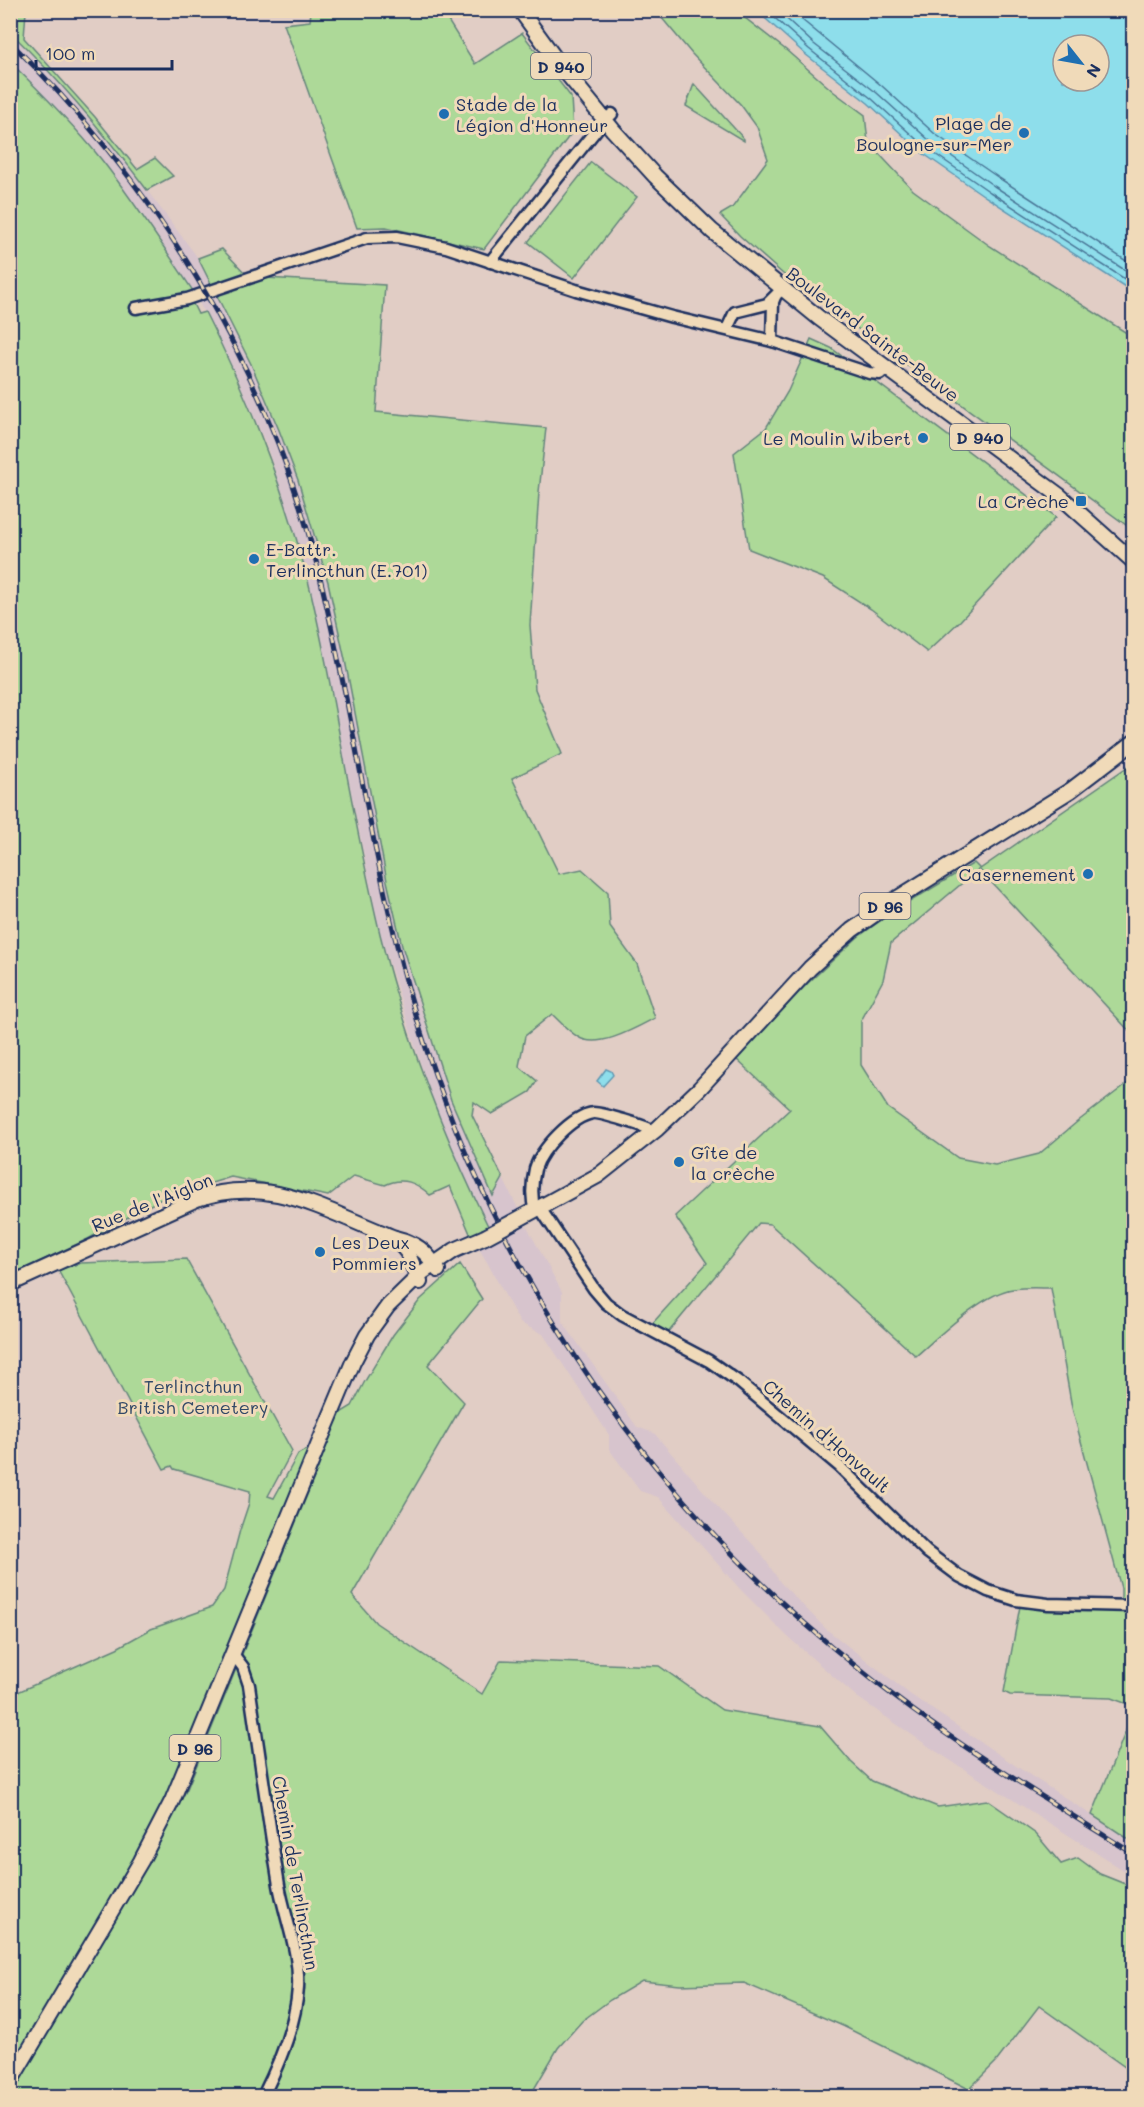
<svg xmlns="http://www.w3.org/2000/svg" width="1144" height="2107" font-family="Mali,sans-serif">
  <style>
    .built { fill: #d7c4cd }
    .green { fill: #add998; stroke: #64847b; stroke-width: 1.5 }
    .water { fill: #8edeeb; stroke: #6098b3; stroke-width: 1.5; fill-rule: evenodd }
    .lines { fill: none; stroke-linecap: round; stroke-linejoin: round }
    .shore { stroke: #497596; stroke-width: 1.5 }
    .minor-casing { stroke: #1b2f5e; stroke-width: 15 }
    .major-casing { stroke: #1b2f5e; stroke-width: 18 }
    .minor { stroke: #f0dab9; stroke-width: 10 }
    .major { stroke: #f0dab9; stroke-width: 14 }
    .rail-casing { stroke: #1b2f5e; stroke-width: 5 }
    .rail { stroke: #f0dab9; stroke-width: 3; stroke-dasharray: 9; stroke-linecap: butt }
    .major-bridge-casing { stroke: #1b2f5e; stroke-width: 18; stroke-linecap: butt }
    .major-bridge { stroke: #f0dab9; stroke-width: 14 }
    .poi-dot { fill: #1f6fb2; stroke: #f0dab9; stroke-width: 2 }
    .labels { text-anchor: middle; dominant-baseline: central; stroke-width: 6; stroke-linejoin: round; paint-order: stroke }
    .shield { fill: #f0dab9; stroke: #5b6279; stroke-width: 1.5 }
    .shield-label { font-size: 16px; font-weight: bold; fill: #1b2f5e }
    .poi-label { font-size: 18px; fill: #1b2f5e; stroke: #f0dab9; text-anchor: start }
    .street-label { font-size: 18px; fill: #1b2f5e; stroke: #f0dab9 }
    .park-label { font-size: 18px; fill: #314867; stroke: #f0dab9 }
  </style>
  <rect width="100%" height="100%" fill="#e1cdc5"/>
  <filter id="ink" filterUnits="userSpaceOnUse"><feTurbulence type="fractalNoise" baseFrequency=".0167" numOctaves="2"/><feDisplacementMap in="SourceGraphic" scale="12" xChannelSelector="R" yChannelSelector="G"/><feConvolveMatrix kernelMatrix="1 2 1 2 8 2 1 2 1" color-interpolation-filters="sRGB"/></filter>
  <g filter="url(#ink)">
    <polygon class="built" points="10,33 75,99 110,141 198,258 251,364 279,430 298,480 328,582 345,660 387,881 402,946 420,1007 451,1100 472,1115 526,1225 562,1292 562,1321 637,1427 654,1433 712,1501 760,1552 780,1582 826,1629 911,1695 1016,1766 1133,1842 1133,1876 934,1750 857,1697 788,1637 740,1589 658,1497 640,1491 609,1449 609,1435 543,1334 520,1323 487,1262 471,1236 450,1186 435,1110 380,933 306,571 286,504 266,444 235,372 193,291 134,203 100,158 68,120 11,62"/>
    <g class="green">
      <path d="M10,11H26L24,38L95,117L137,169L155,158L173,176L147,190C105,134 61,81 11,33Z"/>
      <polygon points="311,11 442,11 475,64 522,33 571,97 573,131 484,249 386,227 357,228 284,24 310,21"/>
      <polygon points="656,11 736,11 786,50 834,92 865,115 868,142 913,190 990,246 1133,337 1133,530 783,274 740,236 720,215 732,208 768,159 757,127 741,105 692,54"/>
      <path d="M10,62C42,93 73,124 101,159C134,201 163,246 193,291L191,300L198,314L205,312C248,396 280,478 305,569C318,617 327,667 336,716C349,788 363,862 380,934C405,1036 443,1134 489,1228L471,1236L450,1186L430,1195C417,1183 403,1176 385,1185L354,1176L328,1196L231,1177L163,1198L88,1239L11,1275Z"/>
      <polygon points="694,84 744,139 744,141 686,106"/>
      <polygon points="591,162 637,197 574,278 528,242"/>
      <path d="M222,249L249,277L385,285L376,412L546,428L539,492L530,625L535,689L562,754L512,778L559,874L582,869L608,892L610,927L637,964L655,1018C636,1028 598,1050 578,1037C568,1031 560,1022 552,1014L525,1036L519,1066L537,1081L530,1092L492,1114L474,1102L472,1115L503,1178L493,1196L451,1100L402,946L387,881L345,660L328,582L298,480L279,430L251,364L198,258Z"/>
      <polygon points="811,339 831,348 1056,517 960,621 927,652 871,609 823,578 749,549 734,453 766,428 788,391"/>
      <path d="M1133,763V1035L979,869L891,943L883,980L861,1021V1065L888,1108L958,1158L995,1165L1039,1154L1077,1122L1133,1079V1706L1111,1698L1010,1695L1004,1692L1020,1606L1121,1609V1588L1072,1408L1051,1288C1039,1288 1026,1287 1013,1289C983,1293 939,1336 916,1356L770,1224L759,1223L667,1334L650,1326L707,1263L675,1216L790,1109L736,1059L808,983L858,937L891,913L974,863L980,869Z"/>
      <polygon points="186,1259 292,1451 268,1496 274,1498 298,1454 311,1447 281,1523 254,1581 188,1749 160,1809 109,1904 11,2068 11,1695 117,1648 151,1629 212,1607 224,1590 240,1530 249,1503 250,1491 174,1469 172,1466 164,1469 58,1270 81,1263"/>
      <polygon points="460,1264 482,1299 428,1365 464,1402 352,1595 376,1623 482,1694 501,1660 659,1666 722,1710 820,1726 851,1762 872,1781 938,1807 987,1800 1036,1834 1061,1864 1078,1858 1100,1874 1130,1886 1133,1889 1133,2083 1129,2070 1039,2006 996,2062 969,2089 843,2026 744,1983 680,1985 642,1981 610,2000 582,2021 558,2048 530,2096 11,2096 133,1889 187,1789 318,1468 337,1415 352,1406 365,1381 393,1335 420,1300"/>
      <polygon points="1133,1716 1133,1842 1092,1815 1131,1718"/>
    </g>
    <g class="water">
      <path d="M757,11H1133V292L986,197L921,152L868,103L805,54ZM1063,45H1099V81H1063Z"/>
      <polygon points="606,1069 611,1071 613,1075 603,1086 597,1081"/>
    </g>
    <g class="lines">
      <g class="shore">
        <polyline points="766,10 809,49 872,99 925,147 990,192 1134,285"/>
        <polyline points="777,10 814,44 877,93 930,141 994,186 1134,276"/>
        <polyline points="790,10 882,86 935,134 999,178 1134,266"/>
      </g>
      <g class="minor-casing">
        <g id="minor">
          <polyline points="490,262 601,124 612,114"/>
          <polyline points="136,308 187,299 367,238 397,237 446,247 576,290 672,317 772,341 869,373 880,374 886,368"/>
          <polyline points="727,329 735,312 767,304 782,289"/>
          <polyline points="772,341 773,302 775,297"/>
          <polyline points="540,1208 594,1289 606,1303 622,1315 709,1361 739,1382 839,1466 927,1552 959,1576 988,1591 1016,1600 1048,1604 1134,1606"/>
          <path d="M535,1211C531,1198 532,1182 535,1169C541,1149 572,1116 593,1113C599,1112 649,1127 654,1131"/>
          <path d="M233,1654L243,1667L249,1685C259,1751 268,1818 279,1885C285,1919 300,1952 298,1988C296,2024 279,2064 263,2096"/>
        </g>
      </g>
      <g class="major-casing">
        <g id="major">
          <polyline points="520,10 560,65 613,130 655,176 712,231 819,318 1060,496 1134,562"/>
          <polyline points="513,1222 599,1175 657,1129 699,1089 810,968 852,930 898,898 1071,790 1134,742"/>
          <polyline points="395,1238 407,1252 420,1282"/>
          <path d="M10,1284L197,1199C270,1173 328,1213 395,1238C416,1243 426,1251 438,1270"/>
          <polyline points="10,2082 141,1861 172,1801 322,1436 353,1362 367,1335 388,1306 423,1272 455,1250 485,1237"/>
        </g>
      </g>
      <use href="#minor" class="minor"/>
      <use href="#major" class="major"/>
      <g class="rail-casing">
        <path id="rail" d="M10,42C157,186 264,362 316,561C357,723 374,889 426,1048C505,1288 660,1511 858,1668C944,1738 1040,1795 1134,1854"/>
      </g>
      <use href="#rail" class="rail"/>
      <g class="major-bridge-casing">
        <polyline id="major-bridge" points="485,1237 513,1222"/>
      </g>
      <use href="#major-bridge" class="major-bridge"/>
    </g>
  </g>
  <g class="poi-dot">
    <circle cx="444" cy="114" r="6"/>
    <circle cx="1024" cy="133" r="6"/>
    <circle cx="923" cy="438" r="6"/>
    <rect x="1075" y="495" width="12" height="12" rx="3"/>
    <circle cx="254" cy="559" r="6"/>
    <circle cx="1088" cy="874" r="6"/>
    <circle cx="679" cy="1162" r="6"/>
    <circle cx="320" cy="1252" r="6"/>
  </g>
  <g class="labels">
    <g class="shield">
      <rect x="531" y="53" width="60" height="26" rx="4.5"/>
      <rect x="950" y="424" width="60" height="26" rx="4.5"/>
      <rect x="859.5" y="893" width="51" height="26" rx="4.5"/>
      <rect x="169.5" y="1735" width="51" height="26" rx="4.5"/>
    </g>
    <g class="shield-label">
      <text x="561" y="66">D 940</text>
      <text x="980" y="437">D 940</text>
      <text x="885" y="906">D 96</text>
      <text x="195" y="1748">D 96</text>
    </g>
    <g class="poi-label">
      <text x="456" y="104">Stade de la<tspan x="456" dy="21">Légion d'Honneur</tspan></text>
      <text x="1012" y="123" text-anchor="end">Plage de<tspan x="1012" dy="21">Boulogne-sur-Mer</tspan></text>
      <text x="911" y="438" text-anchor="end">Le Moulin Wibert</text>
      <text x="1069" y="501" text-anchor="end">La Crèche</text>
      <text x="266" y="549">E-Battr.<tspan x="266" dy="21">Terlincthun (E.701)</tspan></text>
      <text x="1076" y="874" text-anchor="end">Casernement</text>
      <text x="691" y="1152">Gîte de<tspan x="691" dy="21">la crèche</tspan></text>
      <text x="332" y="1242">Les Deux<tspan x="332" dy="21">Pommiers</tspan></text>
    </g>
    <g class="street-label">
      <text transform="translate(873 334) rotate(37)">Boulevard Sainte-Beuve</text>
      <text transform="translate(152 1202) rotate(-22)">Rue de l'Aiglon</text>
      <text transform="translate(827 1436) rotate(41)">Chemin d'Honvault</text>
      <text transform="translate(296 1873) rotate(80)">Chemin de Terlincthun</text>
    </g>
    <g class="park-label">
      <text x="193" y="1386">Terlincthun<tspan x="193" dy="21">British Cemetery</tspan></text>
    </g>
  </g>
  <rect width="1144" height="2107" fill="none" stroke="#f0dab9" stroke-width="36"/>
  <rect x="18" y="18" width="1108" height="2071" fill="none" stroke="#1b2f5e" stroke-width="2" filter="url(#ink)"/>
  <g transform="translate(1081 63) rotate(121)"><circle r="28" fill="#f0dab9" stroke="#9b9695" stroke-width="1.5"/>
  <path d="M0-4.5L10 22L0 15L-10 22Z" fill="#1f6fb2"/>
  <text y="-9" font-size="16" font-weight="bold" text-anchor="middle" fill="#1b2f5e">N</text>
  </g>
  <path d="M36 60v9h136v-9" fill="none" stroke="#1b2f5e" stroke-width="3"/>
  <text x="45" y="60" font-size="18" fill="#1b2f5e" stroke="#f0dab9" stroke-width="4.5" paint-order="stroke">100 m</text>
</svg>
